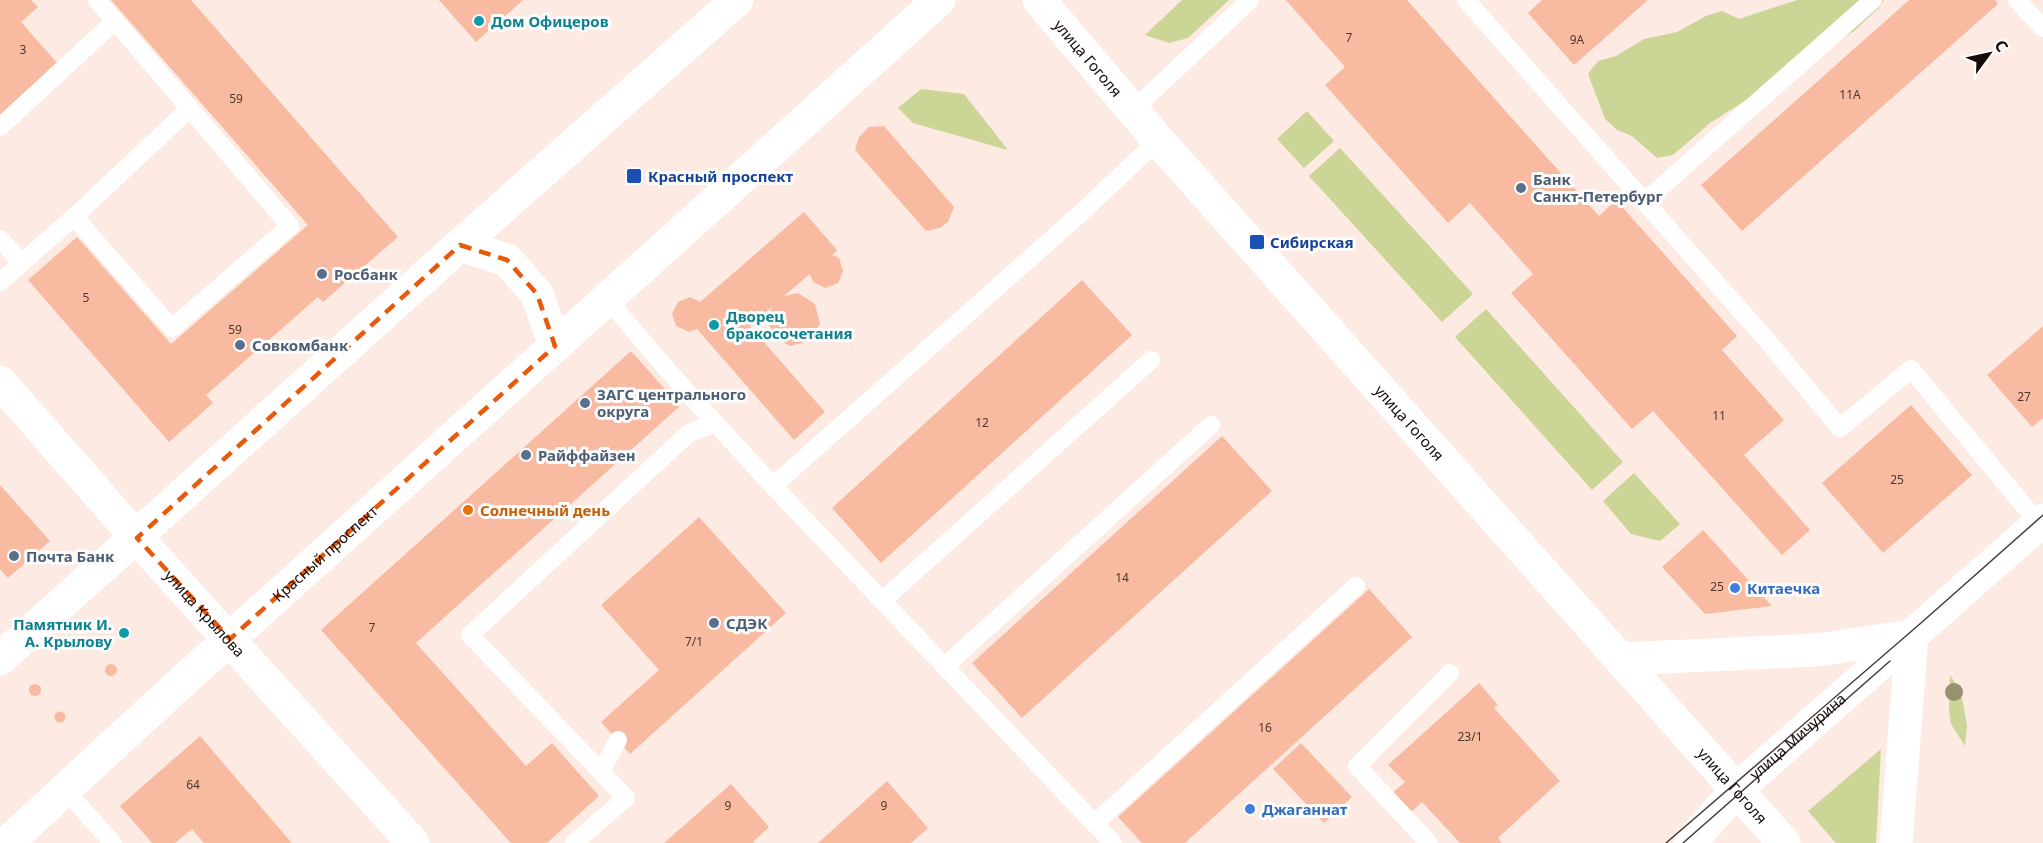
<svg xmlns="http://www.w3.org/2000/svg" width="2043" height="843" font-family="'Noto Sans',sans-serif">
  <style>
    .green { fill: #cad596 }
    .building { fill: #f8bba2 }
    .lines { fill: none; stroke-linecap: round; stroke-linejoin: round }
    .lane { stroke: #fff; stroke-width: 18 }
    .street { stroke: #fff; stroke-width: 33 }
    .secondary { stroke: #fff; stroke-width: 33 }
    .primary { stroke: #fff; stroke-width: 33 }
    .tram { stroke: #483c37; stroke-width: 1.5 }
    .tree { fill: #979270 }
    .marked { fill: none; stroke: #e8590c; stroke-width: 4.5; stroke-dasharray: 12 8; stroke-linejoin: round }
    .culture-dot { fill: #0f9aa8; stroke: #fcfcfc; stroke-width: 2 }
    .transit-dot { fill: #1a4fb4; stroke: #fcfcfc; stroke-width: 2 }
    .service-dot { fill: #5c6f8a; stroke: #fcfcfc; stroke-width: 2 }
    .food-dot { fill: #e8710a; stroke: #fcfcfc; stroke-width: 2 }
    .shop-dot { fill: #3f7fe0; stroke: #fcfcfc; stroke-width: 2 }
    .labels { text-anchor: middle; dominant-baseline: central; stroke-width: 6; stroke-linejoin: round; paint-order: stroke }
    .number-label { font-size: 12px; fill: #4e382e }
    .culture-label { font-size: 15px; font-weight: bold; fill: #0d838f; stroke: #fcfcfc; text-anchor: start }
    .street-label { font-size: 15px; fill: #160c07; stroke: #fcfcfc }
    .transit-label { font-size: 15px; font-weight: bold; fill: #164399; stroke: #fcfcfc; text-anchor: start }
    .service-label { font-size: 15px; font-weight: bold; fill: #4e5e75; stroke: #fcfcfc; text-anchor: start }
    .food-label { font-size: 15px; font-weight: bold; fill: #c56008; stroke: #fcfcfc; text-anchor: start }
    .shop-label { font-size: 15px; font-weight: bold; fill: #366cbe; stroke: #fcfcfc; text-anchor: start }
  </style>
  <rect width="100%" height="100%" fill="#fdeae2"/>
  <g class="green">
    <polygon points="1182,0 1229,0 1188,38 1169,43 1145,35"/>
    <polygon points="1797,0 1884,0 1879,8 1854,31 1710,123 1673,155 1657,158 1632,136 1617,130 1605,119 1588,74 1598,61 1616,56 1644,39 1677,32 1706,16 1722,11 1739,19"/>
    <polygon points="921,89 964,94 1008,150 913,123 898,108"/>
    <polygon points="1307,111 1334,141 1304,168 1277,139"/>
    <polygon points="1340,148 1473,294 1442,322 1309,176"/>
    <polygon points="1486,309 1623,462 1592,490 1455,337"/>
    <polygon points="1634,473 1680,524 1660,541 1631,534 1603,501"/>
    <polygon points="1950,675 1961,692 1967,726 1965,746 1951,724 1949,710"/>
    <polygon points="1881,749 1876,843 1836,843 1808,811"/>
  </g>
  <g class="building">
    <polygon points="0,0 31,0 38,7 21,22 58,64 0,115"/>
    <polygon points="111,0 191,0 398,237 323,302 318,297 206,395 213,403 169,442 28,280 77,237 171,344 308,225"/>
    <polygon points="439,0 523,0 476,42"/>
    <polygon points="1286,0 1407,0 1599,216 1616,200 1737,336 1722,350 1784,420 1744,455 1810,530 1782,555 1653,411 1632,429 1511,293 1533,274 1470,203 1448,223 1325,85 1345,67"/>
    <polygon points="1542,0 1648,0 1574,65 1528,13"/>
    <polygon points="1909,0 1995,0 1998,4 1742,231 1701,185"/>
    <polygon points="884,126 954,207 948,222 940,228 926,231 855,150 859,137 869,127"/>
    <polygon points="804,212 837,250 832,255 839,258 843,271 838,283 825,288 813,282 810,274 784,296 798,293 815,304 820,324 809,341 790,346 772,335 767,315 773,306 750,326 825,412 794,440 697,329 689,332 676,326 672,314 678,302 690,297 700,302"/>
    <polygon points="1082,280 1132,335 881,563 832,508"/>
    <polygon points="2043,326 2043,418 2032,427 1987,375"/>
    <polygon points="631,351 680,406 416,643 526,766 552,743 599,796 547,843 511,843 321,630"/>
    <polygon points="1911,405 1972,475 1883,553 1822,483"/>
    <polygon points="1222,436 1272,491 1022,718 972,663"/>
    <polygon points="0,485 50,541 8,578 0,569"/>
    <polygon points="699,517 786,613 630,754 601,722 659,670 601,605"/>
    <polygon points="1703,530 1772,606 1705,614 1662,567"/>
    <polygon points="1369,589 1412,637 1185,843 1142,843 1118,817"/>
    <circle cx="87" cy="644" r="6"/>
    <circle cx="111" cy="670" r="6"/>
    <polygon points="1479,683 1498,705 1494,708 1560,781 1498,838 1502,843 1460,843 1422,802 1409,814 1391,794 1405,782 1388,765"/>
    <circle cx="35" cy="690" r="6"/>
    <circle cx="60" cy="717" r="5.5"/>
    <polygon points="200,736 223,763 292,843 204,843 192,829 175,843 152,843 120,806"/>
    <polygon points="1301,743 1352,797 1324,823 1273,769"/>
    <polygon points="887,781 928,828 911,843 818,843"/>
    <polygon points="731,784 769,827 753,842 754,843 664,843"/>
  </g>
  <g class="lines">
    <g class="lane">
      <polyline points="1466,0 1765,338 1840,428 1911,369 2039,524"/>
      <polyline points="2017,0 2043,28"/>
      <polyline points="1133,110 1250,0"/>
      <polyline points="0,127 115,21"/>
      <polyline points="1644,202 1873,0"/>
      <polyline points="74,217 190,108"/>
      <polyline points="0,239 21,262"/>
      <polyline points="0,282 74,217 172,328 290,226 97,0"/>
      <path d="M608,299C660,364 717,425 773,486L1081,213L1158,140"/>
      <polyline points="773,486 1113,843"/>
      <polyline points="883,600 1151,360"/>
      <polyline points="945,666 1211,425"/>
      <polyline points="601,772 618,740"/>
      <polyline points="65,790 113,843"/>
      <polyline points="1095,823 1356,586"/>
      <polyline points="574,843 626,798 470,635 689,433 715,423"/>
      <polyline points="1427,843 1428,842 1357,766 1450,673"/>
    </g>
    <g class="street">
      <polyline points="1621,659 1817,650 1912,636 1896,843"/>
      <path id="s1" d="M1690,843L1737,789L2043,520"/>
    </g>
    <g class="secondary">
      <path id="s2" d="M1039,0L1158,140L1784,843"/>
      <path id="s3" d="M0,382L137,538L413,843"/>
    </g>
    <g class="primary">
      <polyline points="460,245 507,260 537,294 555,346"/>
      <polyline points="0,659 460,245 737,0"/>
      <path id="s4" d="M7,843L185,679L939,0"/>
    </g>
    <g class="tram">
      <polyline points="1666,843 1921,623 2043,515"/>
      <polyline points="1683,843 1890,661"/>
    </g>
  </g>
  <circle class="tree" cx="1954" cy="692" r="9"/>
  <path class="marked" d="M460,245L507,260L537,294L555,346L230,639L137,538Z"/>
  <g class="culture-dot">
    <circle cx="479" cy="21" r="6"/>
    <circle cx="714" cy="325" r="6"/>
    <circle cx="124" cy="633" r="6"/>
  </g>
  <g class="transit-dot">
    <rect x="626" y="168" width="16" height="16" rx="3"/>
    <rect x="1249" y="234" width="16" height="16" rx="3"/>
  </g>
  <g class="service-dot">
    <circle cx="1521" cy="188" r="6"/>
    <circle cx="322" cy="274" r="6"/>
    <circle cx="240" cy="345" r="6"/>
    <circle cx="585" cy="403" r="6"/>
    <circle cx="526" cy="455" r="6"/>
    <circle cx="14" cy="556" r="6"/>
    <circle cx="714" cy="623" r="6"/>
  </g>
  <circle class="food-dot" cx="468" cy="510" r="6"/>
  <g class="shop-dot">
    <circle cx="1735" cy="588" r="6"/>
    <circle cx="1250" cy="809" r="6"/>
  </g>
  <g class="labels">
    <g class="number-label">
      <text x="1349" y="37">7</text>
      <text x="1577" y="39">9А</text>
      <text x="23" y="49">3</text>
      <text x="1850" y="94">11А</text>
      <text x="236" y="98">59</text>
      <text x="86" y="297">5</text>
      <text x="235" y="329">59</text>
      <text x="2024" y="396">27</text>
      <text x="1719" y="415">11</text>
      <text x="982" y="422">12</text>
      <text x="1897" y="479">25</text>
      <text x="1122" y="577">14</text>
      <text x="1717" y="586">25</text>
      <text x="372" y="627">7</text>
      <text x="694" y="641">7/1</text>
      <text x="1265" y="727">16</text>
      <text x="1470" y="736">23/1</text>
      <text x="193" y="784">64</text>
      <text x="728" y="805">9</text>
      <text x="884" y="805">9</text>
    </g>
    <g class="culture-label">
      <text x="491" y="21">Дом Офицеров</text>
      <text x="726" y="316">Дворец<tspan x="726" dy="17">бракосочетания</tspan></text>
      <text x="112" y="624" text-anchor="end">Памятник И.<tspan x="112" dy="17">А. Крылову</tspan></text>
    </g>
    <g class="street-label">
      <text stroke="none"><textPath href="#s2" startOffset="76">улица Гоголя</textPath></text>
      <text stroke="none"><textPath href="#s2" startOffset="562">улица Гоголя</textPath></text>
      <text stroke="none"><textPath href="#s4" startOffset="430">Красный проспект</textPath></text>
      <text stroke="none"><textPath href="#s3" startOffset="309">улица Крылова</textPath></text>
      <text stroke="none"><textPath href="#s1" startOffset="152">улица Мичурина</textPath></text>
      <text stroke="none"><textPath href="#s2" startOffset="1048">улица Гоголя</textPath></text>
    </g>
    <g class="transit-label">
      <text x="648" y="176">Красный проспект</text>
      <text x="1270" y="242">Сибирская</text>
    </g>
    <g class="service-label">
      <text x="1533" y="179">Банк<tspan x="1533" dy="17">Санкт-Петербург</tspan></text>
      <text x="334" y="274">Росбанк</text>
      <text x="252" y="345">Совкомбанк</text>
      <text x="597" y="394">ЗАГС центрального<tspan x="597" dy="17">округа</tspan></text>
      <text x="538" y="455">Райффайзен</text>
      <text x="26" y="556">Почта Банк</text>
      <text x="726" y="623">СДЭК</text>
    </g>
    <g class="food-label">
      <text x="480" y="510">Солнечный день</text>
    </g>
    <g class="shop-label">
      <text x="1747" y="588">Китаечка</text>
      <text x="1262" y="809">Джаганнат</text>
    </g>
  </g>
  <g transform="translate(1989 54) rotate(57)" stroke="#fcfcfc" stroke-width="4.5" paint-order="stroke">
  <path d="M0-4.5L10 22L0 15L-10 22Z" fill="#160c07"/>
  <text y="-9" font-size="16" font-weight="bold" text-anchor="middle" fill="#160c07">С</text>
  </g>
</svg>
